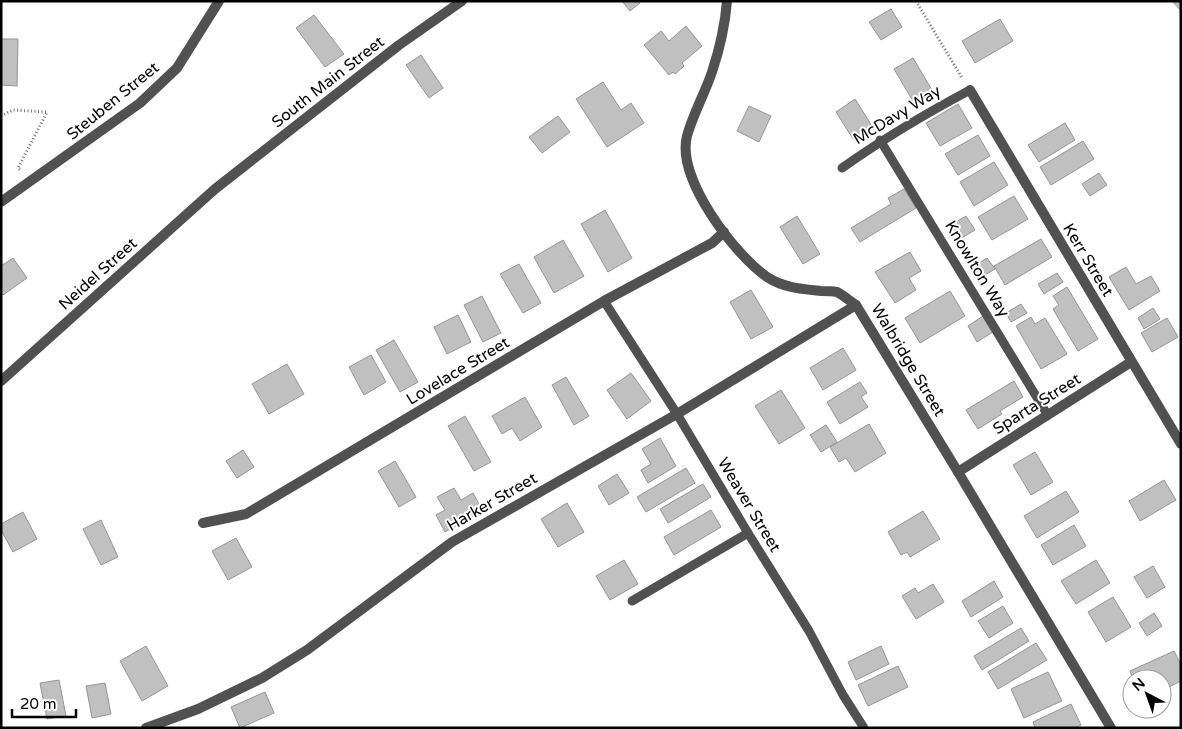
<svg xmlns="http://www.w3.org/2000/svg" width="1182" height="729" font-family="'Varela Round',sans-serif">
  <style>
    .building { fill: #c0c0c0; stroke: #959595 }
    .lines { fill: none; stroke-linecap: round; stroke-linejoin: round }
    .path { stroke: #737373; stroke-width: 3; stroke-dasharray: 1 2.5; stroke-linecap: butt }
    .service { stroke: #515151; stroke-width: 9 }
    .minor { stroke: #515151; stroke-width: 10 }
    .tertiary { stroke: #515151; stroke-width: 10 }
    .labels { text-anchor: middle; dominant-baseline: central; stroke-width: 4; stroke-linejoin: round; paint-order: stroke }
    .street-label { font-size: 16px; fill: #000; stroke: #fff }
  </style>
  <rect width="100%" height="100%" fill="#fff"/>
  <g class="building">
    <polygon points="622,1 639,1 640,3 630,11"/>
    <polygon points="1172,1 1181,1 1181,11"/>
    <polygon points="891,9 902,27 881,40 869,22"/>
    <polygon points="314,15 344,54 325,67 296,28"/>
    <polygon points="1000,19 1013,41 975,63 962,41"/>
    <polygon points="686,26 702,46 682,63 684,66 675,74 673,72 669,75 644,45 661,31 669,41"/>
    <polygon points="1,39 18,39 17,86 1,85"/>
    <polygon points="421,55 443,88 429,98 406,65"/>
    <polygon points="913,58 932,90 913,101 894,69"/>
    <polygon points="603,82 621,110 631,103 644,123 607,147 576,99"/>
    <polygon points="855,99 872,126 853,139 836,112"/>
    <polygon points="958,104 972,128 940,146 926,123"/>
    <polygon points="749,106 771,116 759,142 737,131"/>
    <polygon points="558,116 570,132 542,153 529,137"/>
    <polygon points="1065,123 1075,140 1039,162 1028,145"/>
    <polygon points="978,135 990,156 958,175 945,154"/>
    <polygon points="1083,141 1094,159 1051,185 1040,167"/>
    <polygon points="994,162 1008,185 974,206 960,182"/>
    <polygon points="1099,173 1107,185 1090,196 1082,184"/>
    <polygon points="904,189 916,208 860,242 851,228 891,204 888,198"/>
    <polygon points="1014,196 1028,219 992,240 978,217"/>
    <polygon points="605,210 632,258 608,272 581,224"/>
    <polygon points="797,216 820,254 803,264 780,227"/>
    <polygon points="966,216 975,230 958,240 949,226"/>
    <polygon points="1041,239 1052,257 1005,285 994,266"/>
    <polygon points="563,240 584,276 554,293 534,257"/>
    <polygon points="910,252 921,271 909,278 916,290 895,303 875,272"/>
    <polygon points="13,258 27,278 3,295 1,292 1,266"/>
    <polygon points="987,258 995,269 980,278 972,267"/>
    <polygon points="519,264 541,303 523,313 500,274"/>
    <polygon points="1126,267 1136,284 1151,276 1160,291 1129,310 1109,277"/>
    <polygon points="1057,273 1063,282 1044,294 1038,284"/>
    <polygon points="1067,287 1098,339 1078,351 1053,309 1059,305 1053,296"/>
    <polygon points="751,290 773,327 751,339 730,302"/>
    <polygon points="950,291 965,316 920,343 905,318"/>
    <polygon points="482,296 501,333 483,342 464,305"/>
    <polygon points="1021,304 1027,313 1011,322 1006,313"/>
    <polygon points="1153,308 1160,319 1144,329 1138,318"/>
    <polygon points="458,315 471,342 447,354 434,327"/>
    <polygon points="983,316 993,332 977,342 968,326"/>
    <polygon points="1031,317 1035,324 1045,318 1067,354 1041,369 1016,326"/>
    <polygon points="1167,318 1178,337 1152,352 1141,333"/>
    <polygon points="394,340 418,382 400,392 376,350"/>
    <polygon points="843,348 856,370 823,390 810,368"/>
    <polygon points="371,355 386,382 364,395 349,367"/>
    <polygon points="287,364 304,394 269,414 252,384"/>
    <polygon points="631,373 651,401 627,419 607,390"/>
    <polygon points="566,377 589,416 574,425 552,385"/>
    <polygon points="1014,381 1023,397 1000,411 1002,414 978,429 966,410"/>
    <polygon points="860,382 867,393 861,397 868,407 840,424 827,402"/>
    <polygon points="781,390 805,428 779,444 755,406"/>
    <polygon points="525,397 542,427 520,441 512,428 502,434 492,416"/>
    <polygon points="465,416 491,462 474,471 448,426"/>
    <polygon points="869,424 886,453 855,472 846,458 839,462 830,447"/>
    <polygon points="826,425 837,442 821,452 810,435"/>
    <polygon points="660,438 676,466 648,483 641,470 651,464 642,449"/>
    <polygon points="243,450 254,467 237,478 226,461"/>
    <polygon points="1035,452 1053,482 1031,495 1013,465"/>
    <polygon points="395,461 416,497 399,507 378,471"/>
    <polygon points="686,468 695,483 646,512 637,497"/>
    <polygon points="617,474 629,493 609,505 598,486"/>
    <polygon points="1164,480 1176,500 1140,521 1129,501"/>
    <polygon points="703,484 711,497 668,523 660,509"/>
    <polygon points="454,488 461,500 473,493 483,511 445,532 436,515 445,510 437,497"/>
    <polygon points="1066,491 1079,512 1037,538 1024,516"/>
    <polygon points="567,503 584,532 558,547 541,519"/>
    <polygon points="711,510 721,527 674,555 664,537"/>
    <polygon points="923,511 940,539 910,557 907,552 901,555 888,532"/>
    <polygon points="23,512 37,539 13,552 1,530 1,524"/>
    <polygon points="101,520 118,557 101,565 83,529"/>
    <polygon points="1074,525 1086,546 1053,565 1041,545"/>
    <polygon points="236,538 252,567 228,580 212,551"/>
    <polygon points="624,560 638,584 610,600 596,576"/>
    <polygon points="1096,560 1110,583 1076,604 1061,581"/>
    <polygon points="1153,566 1165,587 1147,598 1134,577"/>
    <polygon points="994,581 1003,597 971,617 962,601"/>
    <polygon points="933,584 944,602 916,619 902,596 915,588 918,593"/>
    <polygon points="1113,597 1131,627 1106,642 1088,612"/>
    <polygon points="1003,606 1013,623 989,638 978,621"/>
    <polygon points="1154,613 1162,626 1147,636 1139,623"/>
    <polygon points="1021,628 1029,641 982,670 974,656"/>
    <polygon points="1036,643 1047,660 998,689 988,672"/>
    <polygon points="146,646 168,686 142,701 120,661"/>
    <polygon points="881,646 889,664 856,680 848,662"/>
    <polygon points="1174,651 1181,665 1181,681 1167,688 1170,696 1162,700 1162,679 1133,679 1130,671"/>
    <polygon points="898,666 908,687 868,706 858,685"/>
    <polygon points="1048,672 1062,701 1024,718 1011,689"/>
    <polygon points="59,680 66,716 47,719 40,683"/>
    <polygon points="105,683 111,714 92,718 86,686"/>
    <polygon points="265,692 274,713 240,728 231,707"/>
    <polygon points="1071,704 1081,725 1074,728 1035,728 1033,722"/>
  </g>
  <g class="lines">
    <g class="path">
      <polyline points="916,1 962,78"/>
      <polyline points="1,116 13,110 47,112 18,168 20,170"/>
    </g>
    <g class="service">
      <polyline points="880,140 1047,414"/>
      <path d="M842,168C883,139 925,114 970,90"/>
      <polyline points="604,301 677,414 748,533 809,631 843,695 864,728"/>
      <polyline points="632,601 748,533"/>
    </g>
    <g class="minor">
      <path d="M727,1C725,26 720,48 712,72C705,93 693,114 687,136C676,178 734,254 767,277C784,288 802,289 821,291C826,291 832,291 837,292C843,295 850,301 856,305L958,472L1111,728"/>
      <polyline points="970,90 1181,444"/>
      <polyline points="1,381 215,189 399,45 462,1"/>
      <polyline points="958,472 1131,362"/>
      <polyline points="203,523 246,514 604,301 712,243 724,232"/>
      <polyline points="146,728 198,709 262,678 307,650 452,542 677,414 856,305"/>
    </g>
    <polyline class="tertiary" points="1,202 140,103 177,68 219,1"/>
  </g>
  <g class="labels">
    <g class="street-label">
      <text transform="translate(328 82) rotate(-38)">South Main Street</text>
      <text transform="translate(113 101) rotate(-39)">Steuben Street</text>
      <text transform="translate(897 115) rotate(-31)">McDavy Way</text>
      <text transform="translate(1088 260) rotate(59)">Kerr Street</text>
      <text transform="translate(977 269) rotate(59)">Knowlton Way</text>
      <text transform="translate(98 274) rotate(-42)">Neidel Street</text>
      <text transform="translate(908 360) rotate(59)">Walbridge Street</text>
      <text transform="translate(458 371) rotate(-31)">Lovelace Street</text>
      <text transform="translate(1037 404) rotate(-32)">Sparta Street</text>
      <text transform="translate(492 502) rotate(-30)">Harker Street</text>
      <text transform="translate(749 505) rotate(59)">Weaver Street</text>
    </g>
  </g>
  <rect width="1182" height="729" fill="none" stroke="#000000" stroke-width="5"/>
  <g transform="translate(1147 694) rotate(319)"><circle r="24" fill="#ffffff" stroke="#999999"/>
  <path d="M0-4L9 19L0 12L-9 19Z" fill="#000000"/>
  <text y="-8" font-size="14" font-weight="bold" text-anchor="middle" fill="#000000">N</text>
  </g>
  <path d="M12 709v8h64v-8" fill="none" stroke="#000000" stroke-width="2.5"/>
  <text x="20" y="709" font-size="15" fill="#000000" stroke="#ffffff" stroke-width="4" paint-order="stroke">20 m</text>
</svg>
